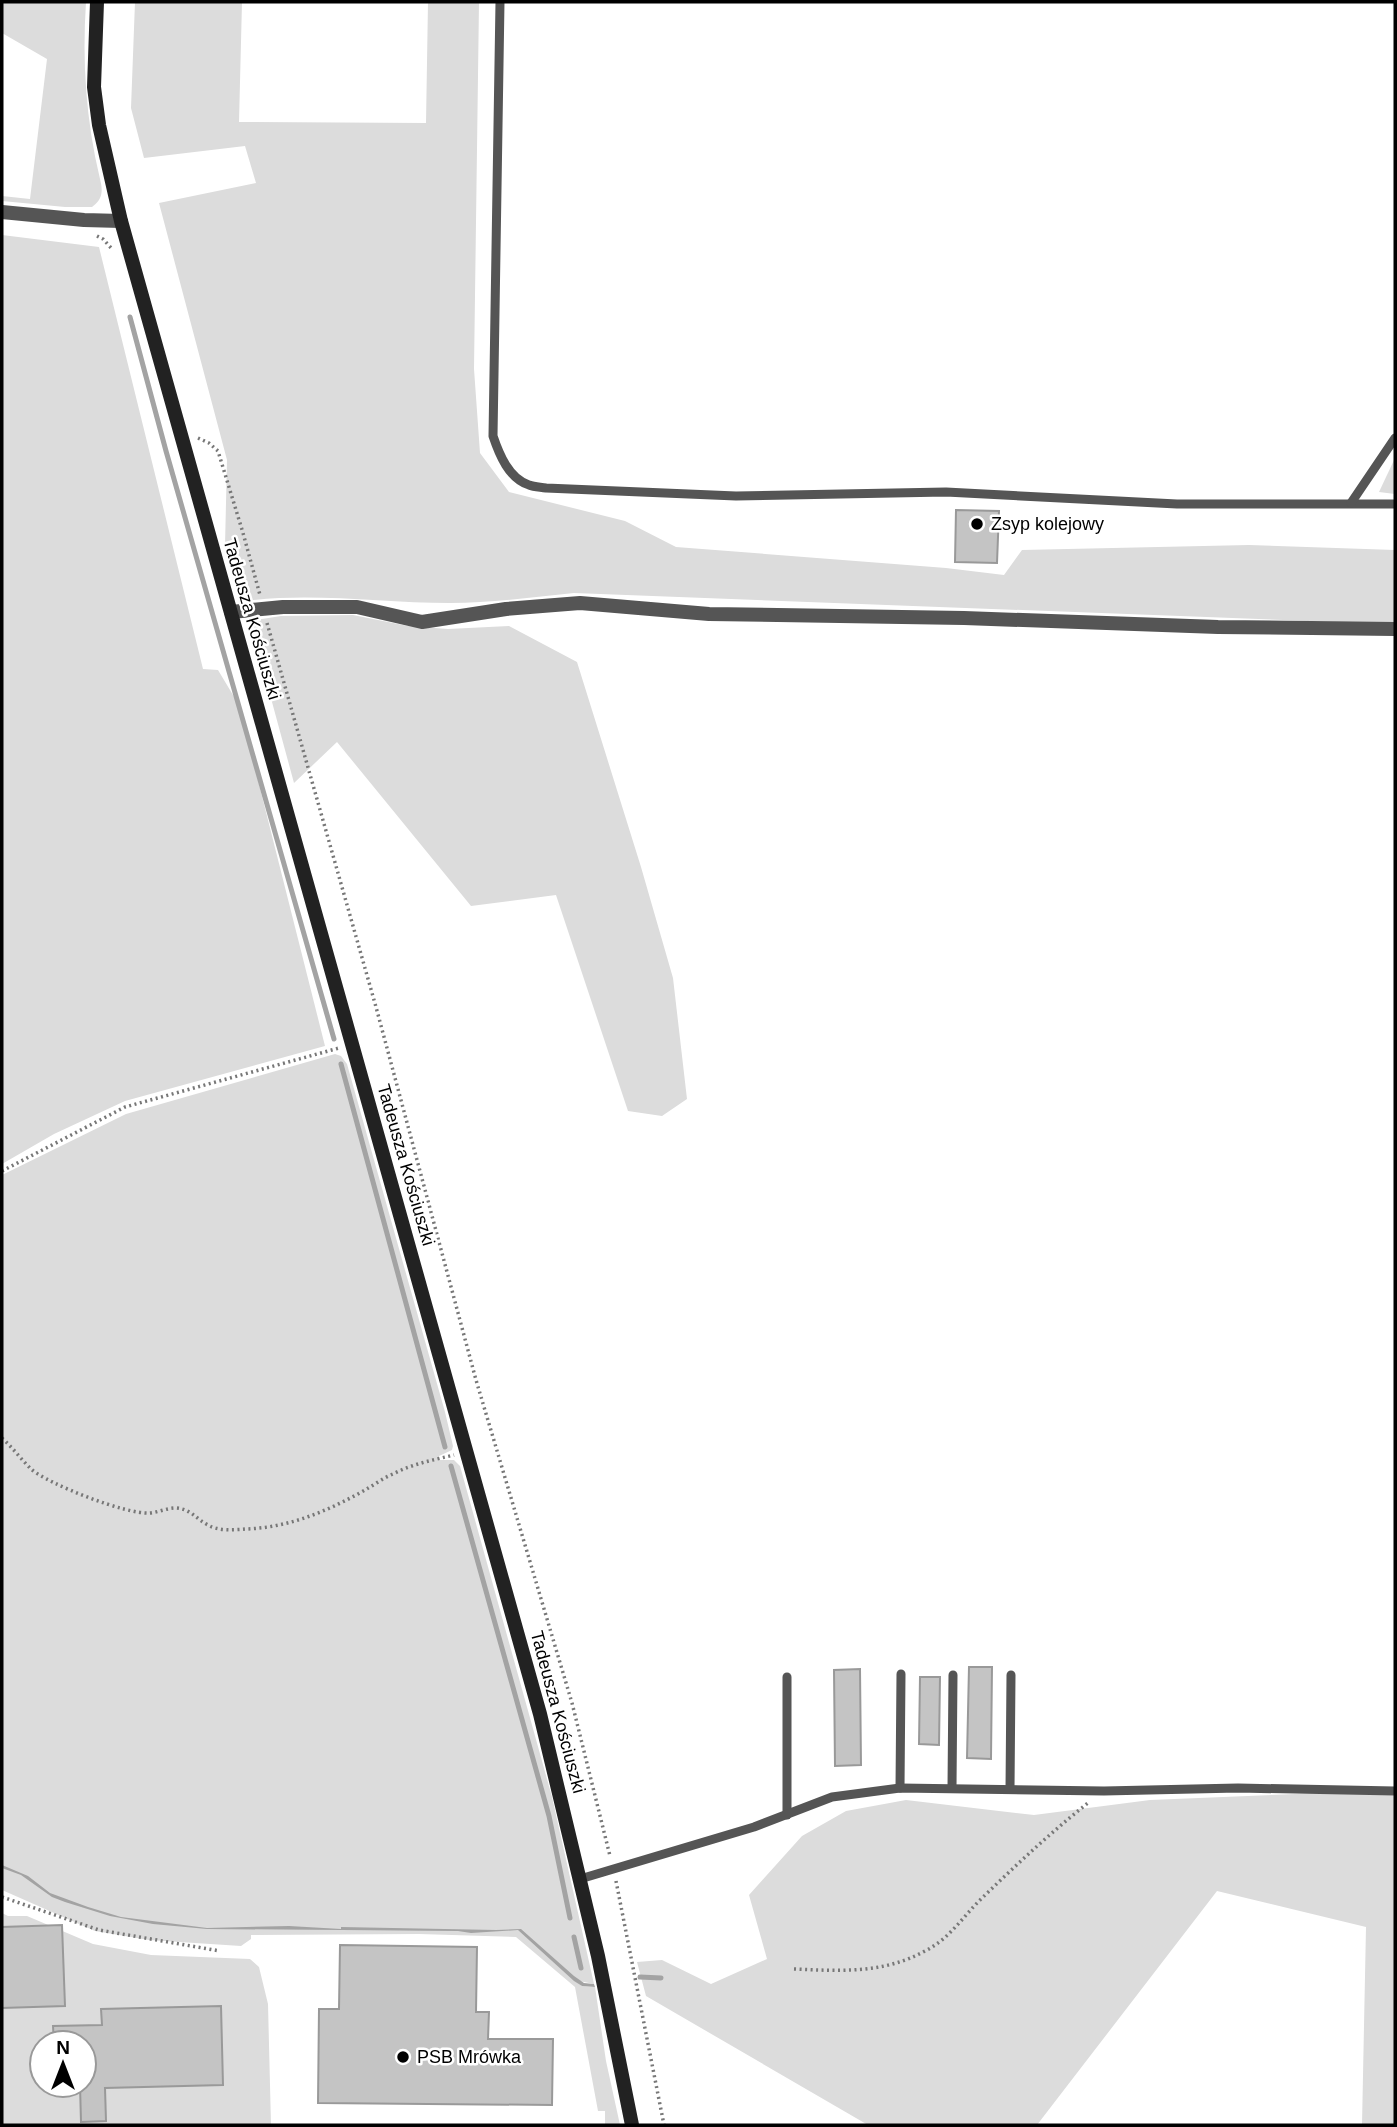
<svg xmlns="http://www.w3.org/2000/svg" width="1397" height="2127" font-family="Arial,sans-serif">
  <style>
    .green { fill: #dcdcdc; fill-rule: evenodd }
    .water { fill: #a3a3a3 }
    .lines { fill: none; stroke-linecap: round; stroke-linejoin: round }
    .stream { stroke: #a3a3a3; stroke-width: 5 }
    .building { fill: #c4c4c4; stroke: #999; stroke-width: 2 }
    .path { stroke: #777; stroke-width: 3.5; stroke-dasharray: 2 3.5; stroke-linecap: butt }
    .service { stroke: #555; stroke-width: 9 }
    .minor { stroke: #555; stroke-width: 14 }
    .secondary { stroke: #222; stroke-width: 14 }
    .poi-dot { fill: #000; stroke: #fff; stroke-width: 2.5 }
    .labels { text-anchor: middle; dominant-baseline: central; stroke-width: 5; stroke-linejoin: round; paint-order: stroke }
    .poi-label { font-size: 18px; fill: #000; stroke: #fff; text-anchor: start }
    .street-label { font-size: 18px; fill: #000; stroke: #fff }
  </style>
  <rect width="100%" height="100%" fill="#fff"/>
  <g class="green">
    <path d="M2,2H86C82,62 86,120 100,179C103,191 103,199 92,207H65L2,201V196L30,199L47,59L2,33Z"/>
    <path d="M135,2H242L239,122L426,123L428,2H479L474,369L480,453L509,492L625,521L676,547L946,568L1004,575L1022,550L1249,545L1395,550V623L1336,622L574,593C533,597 491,603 450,603C382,603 313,592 245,601L225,546L227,460L159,203L256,183L245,146L144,158L131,108Z"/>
    <polygon points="2,235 99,247 203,669 218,670 239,705 325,1046 125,1101 54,1134 2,1164"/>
    <polygon points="1395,458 1395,494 1379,492"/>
    <polygon points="353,615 408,626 448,629 509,626 577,662 641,867 673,978 687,1099 662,1116 628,1111 556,895 471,906 337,742 294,783 250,621 281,616"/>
    <polygon points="335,1054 341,1056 347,1064 445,1412 453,1446 452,1450 439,1456 440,1460 454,1460 460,1466 552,1797 594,1984 574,1980 582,1986 595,1987 606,2061 620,2125 605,2125 605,2111 598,2111 575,1987 516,1937 419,1934 251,1935 251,1939 241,1946 149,1940 95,1931 2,1890 2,1175 126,1114"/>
    <polygon points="1395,1790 1395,2125 1362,2125 1366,1927 1217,1891 1037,2125 868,2125 646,1996 637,1962 662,1960 711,1984 767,1959 749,1895 802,1836 846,1811 906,1800 1034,1815 1150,1800"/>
    <path d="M2,1913L8,1916H27L93,1944L151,1955L250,1959L259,1967L268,2004L271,2125H2ZM42,2043H84V2085H42Z"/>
  </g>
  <polygon class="water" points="2,1865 28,1876 50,1893 88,1907 121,1917 207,1928 289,1926 341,1929 341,1927 496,1930 521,1929 574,1976 584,1983 594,1984 595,1987 582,1986 574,1981 518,1930 471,1933 458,1931 207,1929 153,1924 110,1916 65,1902 52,1897 21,1875 2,1868"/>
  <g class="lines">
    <g class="stream">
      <polyline points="130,317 166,451 334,1039"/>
      <polyline points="341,1064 445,1447"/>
      <polyline points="451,1466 549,1816 570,1918"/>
      <polyline points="574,1937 581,1968"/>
      <polyline points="640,1977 661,1978"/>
    </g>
  </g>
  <g class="building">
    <polygon points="956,510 999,511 997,563 955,562"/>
    <polygon points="969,1667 992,1667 991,1759 967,1758"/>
    <polygon points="860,1669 861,1765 835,1766 834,1670"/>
    <polygon points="920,1677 940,1677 939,1745 919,1744"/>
    <polygon points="62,1925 65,2006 2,2008 2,1927"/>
    <polygon points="340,1945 477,1947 476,2012 489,2012 488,2039 553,2039 552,2105 318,2103 319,2009 339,2009"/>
    <polygon points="221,2006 223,2085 105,2088 106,2121 81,2122 80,2085 84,2085 84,2043 54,2043 53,2026 102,2025 101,2009"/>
  </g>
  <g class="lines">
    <g class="path">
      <polyline points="97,236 103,239 112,249"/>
      <polyline points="198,438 209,443 218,451 243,533 260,595"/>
      <polyline points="267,623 376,1007 476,1380 572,1703 610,1856"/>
      <polyline points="2,1171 125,1107 339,1048"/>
      <path d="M2,1438C12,1447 21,1459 31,1469C48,1484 127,1515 150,1513C159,1512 167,1508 176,1508C191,1509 196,1519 208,1525C218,1531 233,1530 245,1529C288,1528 328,1511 365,1490C374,1485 383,1478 393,1474C412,1464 433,1460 454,1455"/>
      <polyline points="616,1881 664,2125"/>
      <polyline points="2,1897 99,1930 220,1951"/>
      <path d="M794,1969C840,1971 883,1974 925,1951C949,1939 962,1918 980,1900C1015,1866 1050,1833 1088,1803"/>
    </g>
    <g class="service">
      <path d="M500,2L493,436C499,454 509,479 529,485C534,487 540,487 546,488L736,496L946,492L1177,504H1395"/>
      <polyline points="1351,503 1395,438"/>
      <polyline points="900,1788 901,1674"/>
      <polyline points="952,1788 953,1675"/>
      <polyline points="1010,1789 1011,1675"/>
      <polyline points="787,1815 787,1677"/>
      <polyline points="580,1879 754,1827 832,1797 900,1788 1104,1791 1238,1788 1395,1791"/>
    </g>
    <g class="minor">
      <polyline points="2,212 84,220 121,221"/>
      <polyline points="231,612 283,607 357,607 422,622 506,609 580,603 709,614 964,618 1218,627 1395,629"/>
    </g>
    <polyline class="secondary" points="97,2 94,87 99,125 121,221 540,1714 598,1956 632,2125"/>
  </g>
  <g class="poi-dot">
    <circle cx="977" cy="524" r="7"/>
    <circle cx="403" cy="2057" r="7"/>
  </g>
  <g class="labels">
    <g class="poi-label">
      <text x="991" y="524">Zsyp kolejowy</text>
      <text x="417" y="2057">PSB Mrówka</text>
    </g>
    <g class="street-label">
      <text transform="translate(252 619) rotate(74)">Tadeusza Kościuszki</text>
      <text transform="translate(406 1165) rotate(74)">Tadeusza Kościuszki</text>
      <text transform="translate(558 1712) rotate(75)">Tadeusza Kościuszki</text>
    </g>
  </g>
  <rect width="1397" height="2127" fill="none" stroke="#000000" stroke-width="7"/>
  <g transform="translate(63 2064)"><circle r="33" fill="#ffffff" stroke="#999999" stroke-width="2"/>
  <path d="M0-5L12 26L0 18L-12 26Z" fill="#000000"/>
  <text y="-10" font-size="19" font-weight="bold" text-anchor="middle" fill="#000000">N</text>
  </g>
</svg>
